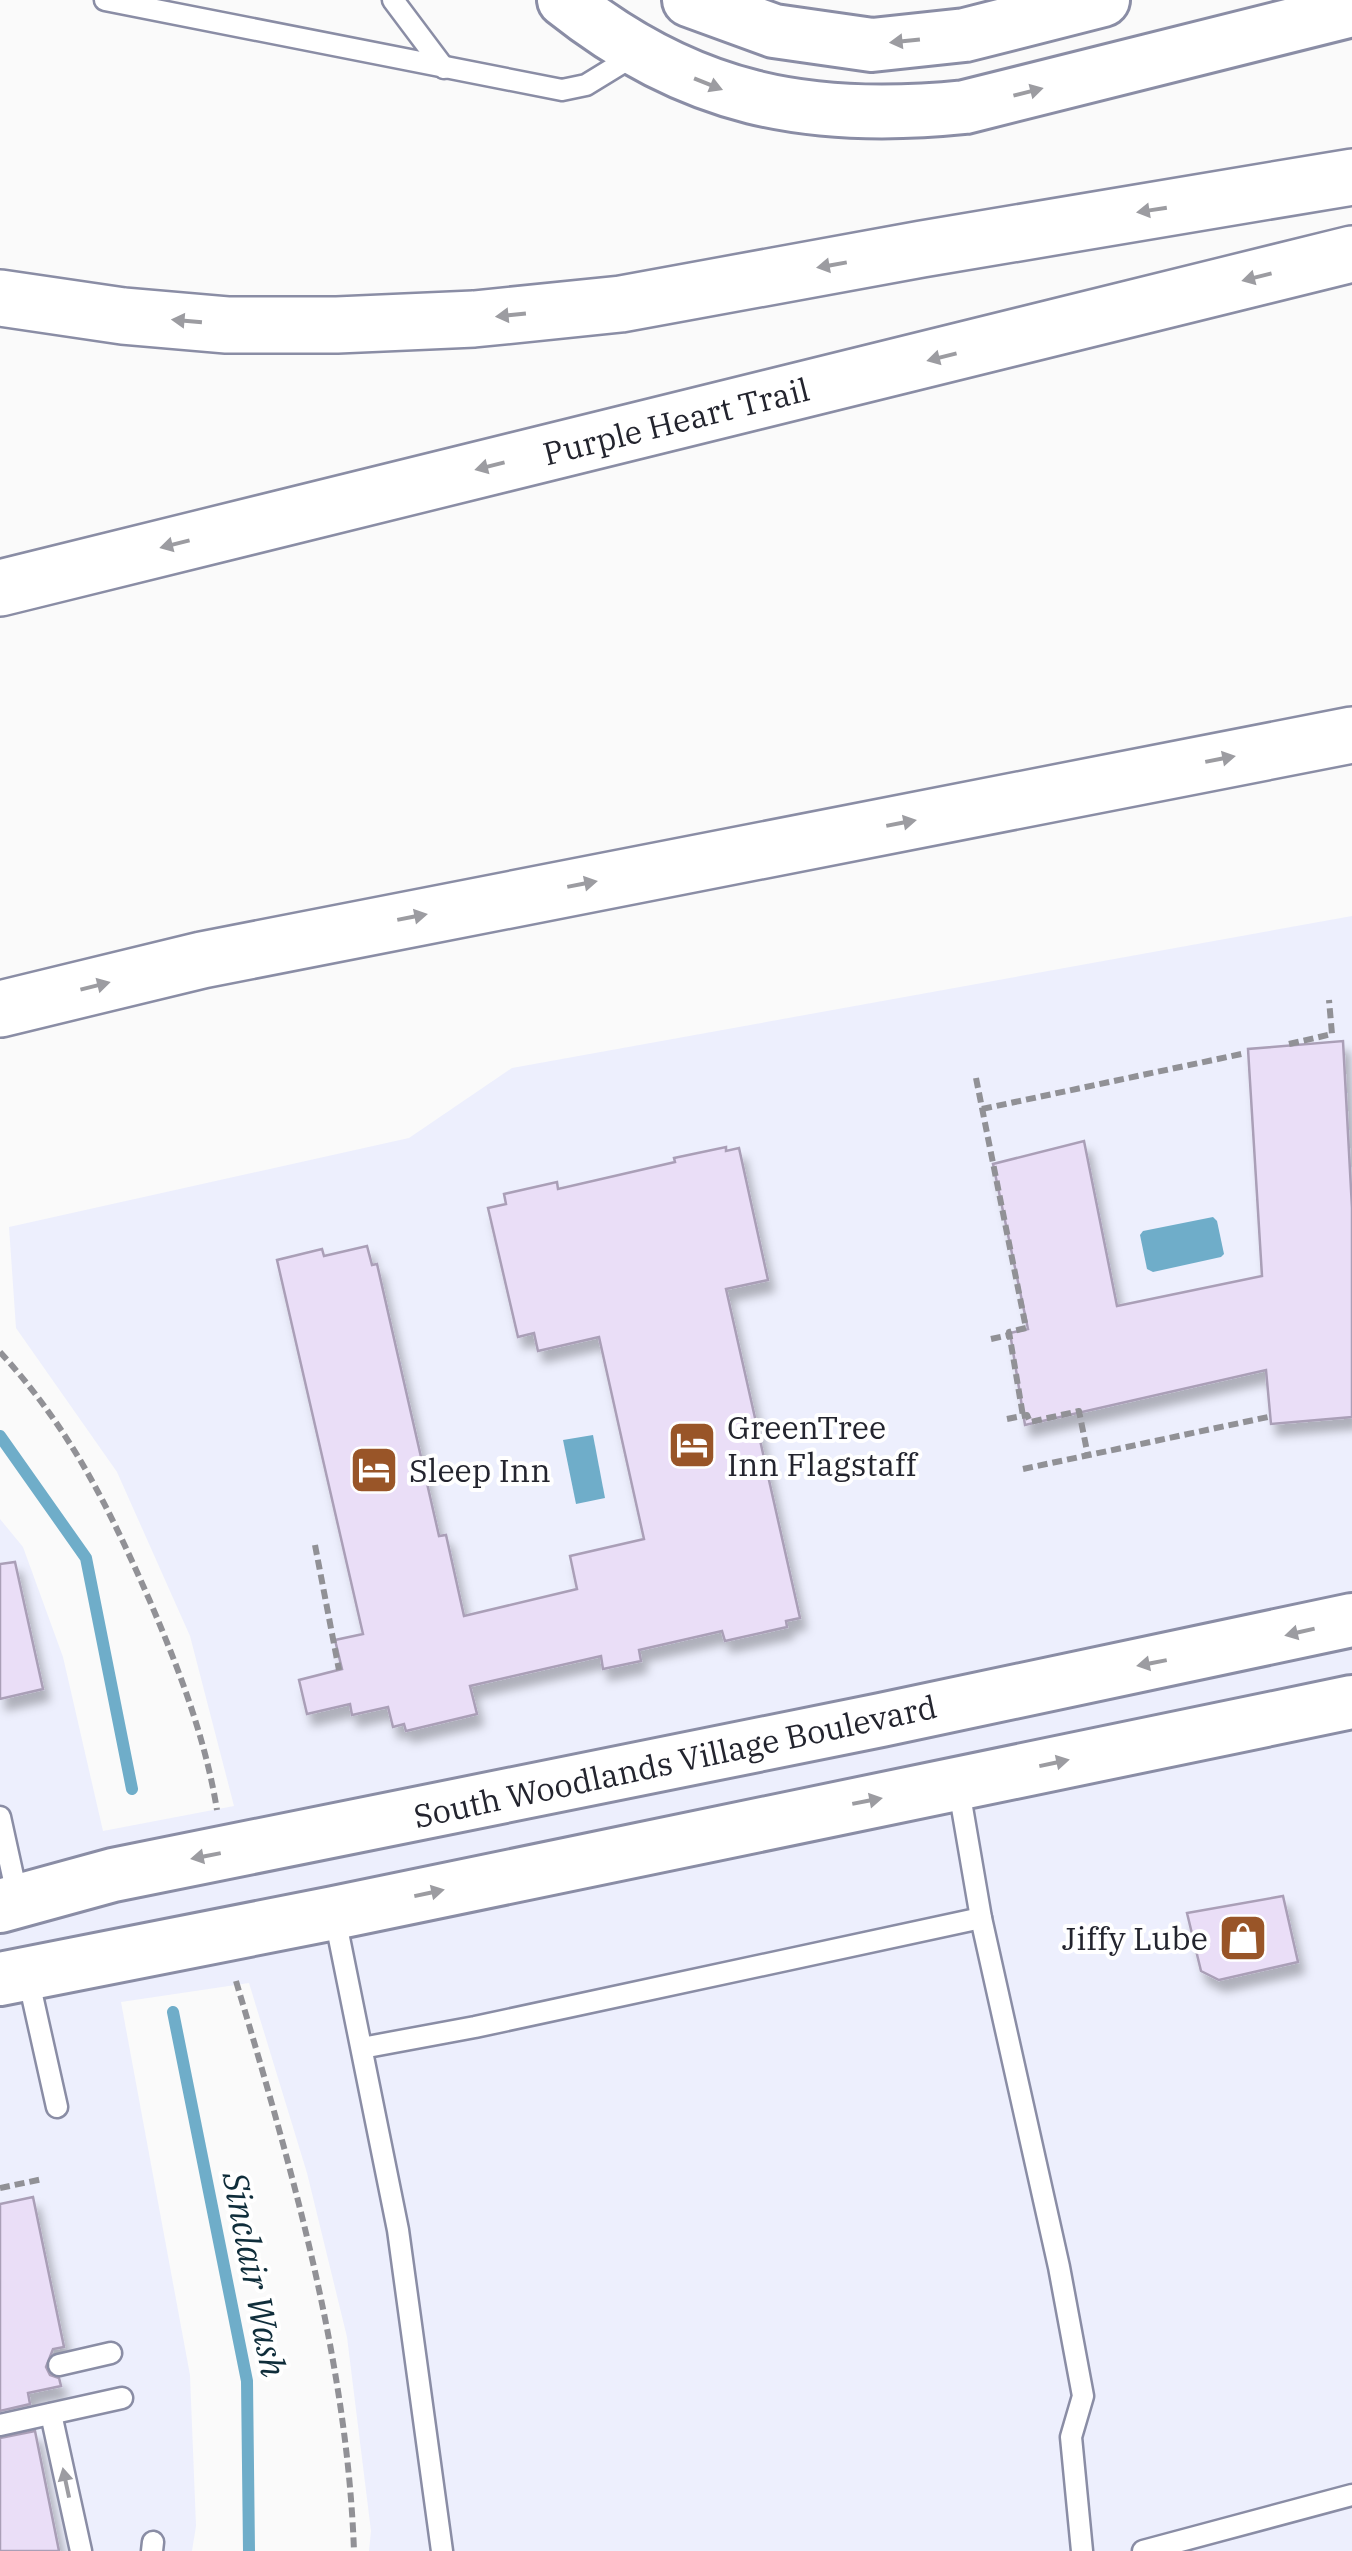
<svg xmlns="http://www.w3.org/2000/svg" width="1352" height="2551" font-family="'IBM Plex Serif',serif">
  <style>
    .built { fill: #edeffd }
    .water { fill: #6fadc9 }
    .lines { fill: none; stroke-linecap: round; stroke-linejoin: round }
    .stream { stroke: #6fadc9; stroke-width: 12 }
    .building { fill: #eadef7; stroke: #aa9fb7; stroke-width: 2.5; filter: url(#shadow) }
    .service-casing { stroke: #8a8da5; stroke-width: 25 }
    .tertiary-casing { stroke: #8a8da5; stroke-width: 58 }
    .motorway-casing { stroke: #8a8da5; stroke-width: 60 }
    .path { stroke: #919196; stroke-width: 6; stroke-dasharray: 10 5; stroke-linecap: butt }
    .service { stroke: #fff; stroke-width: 20 }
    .tertiary { stroke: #fff; stroke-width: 52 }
    .motorway { stroke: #fff; stroke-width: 55 }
    .oneway { fill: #9c9ca1 }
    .labels { text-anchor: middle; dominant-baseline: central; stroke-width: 8; stroke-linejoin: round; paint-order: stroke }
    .street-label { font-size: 32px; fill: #23242e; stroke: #fff }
    .poi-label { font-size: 32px; fill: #23242e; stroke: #fff; text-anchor: start }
    .water-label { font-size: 35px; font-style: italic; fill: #0f2d3a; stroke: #fff }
  </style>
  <defs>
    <filter id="shadow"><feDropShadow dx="6" dy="11" stdDeviation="5" flood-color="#0004"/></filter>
  </defs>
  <rect width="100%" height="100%" fill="#fafafa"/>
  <polygon class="built" points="1352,916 1352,2551 369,2551 371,2531 347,2337 307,2173 249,1983 121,2002 190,2375 196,2526 192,2551 0,2551 0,1519 23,1547 63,1657 103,1831 234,1806 190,1636 117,1472 16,1328 9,1227 409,1138 512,1068"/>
  <g class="water">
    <polygon points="1213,1217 1217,1221 1224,1254 1221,1257 1153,1272 1147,1269 1140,1235 1143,1231"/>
    <polygon points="593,1435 605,1498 576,1504 563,1440"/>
  </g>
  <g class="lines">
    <g class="stream">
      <polyline points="0,1436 86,1558 132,1789"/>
      <polyline points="173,2012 247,2381 249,2551"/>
    </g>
  </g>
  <g class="building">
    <polygon points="1343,1041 1352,1208 1352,1417 1271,1424 1266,1370 1025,1425 1010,1333 1028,1329 993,1164 1084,1141 1117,1306 1262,1276 1248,1049"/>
    <polygon points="726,1147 726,1151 739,1148 768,1280 726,1289 800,1618 786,1621 787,1627 725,1641 722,1631 639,1650 641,1661 603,1669 601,1656 470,1686 477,1714 406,1731 404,1724 393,1727 388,1707 352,1715 350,1704 307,1714 299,1680 342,1669 335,1640 363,1634 277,1260 322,1249 324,1256 367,1246 372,1265 377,1264 439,1536 446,1535 464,1616 577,1589 570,1556 644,1539 599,1337 538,1351 534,1333 518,1337 488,1208 506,1204 504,1194 557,1182 558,1189 675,1162 674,1158"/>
    <polygon points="15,1562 43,1689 0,1699 0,1564"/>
    <polygon points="1283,1896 1298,1962 1219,1980 1201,1971 1187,1913"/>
    <polygon points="33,2197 64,2347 53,2349 46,2367 50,2375 59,2378 61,2386 28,2393 30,2404 0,2411 0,2204"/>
    <polygon points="35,2431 59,2551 0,2551 0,2438"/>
  </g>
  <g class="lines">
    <g class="service-casing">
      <g id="service">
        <polyline points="105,0 562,90 586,85 635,55"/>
        <polyline points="393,0 444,68"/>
        <polyline points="958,1784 981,1918 1059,2267 1083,2396 1071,2437 1082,2551"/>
        <polyline points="0,1817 18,1899"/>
        <polyline points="334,1913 398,2230 442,2551"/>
        <polyline points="27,1973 57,2107"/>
        <polyline points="362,2048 475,2027 981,1918"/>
        <polyline points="59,2365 111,2353"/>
        <polyline points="51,2414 81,2551"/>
        <polyline points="0,2425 122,2398"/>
        <polyline points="152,2551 153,2542"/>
        <polyline points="1143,2551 1352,2495"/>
      </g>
    </g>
    <g class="tertiary-casing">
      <g id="tertiary">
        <path d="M564,0C689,100 809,123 965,107L1352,10"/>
        <polyline points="689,0 774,31 872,45 965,35 1103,0"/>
        <polyline points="0,1906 113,1875 881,1720 1352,1620"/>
        <polyline points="0,1979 334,1913 1352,1702"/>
      </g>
    </g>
    <g class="motorway-casing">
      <g id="motorway">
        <polyline points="0,298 123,316 227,325 337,325 474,319 621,304 922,249 1352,177"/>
        <polyline points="0,588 1352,254"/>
        <polyline points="0,1009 202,960 1352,735"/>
      </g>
    </g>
    <g class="path">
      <polyline points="1289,1044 1332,1034 1329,1000"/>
      <polyline points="976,1078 1026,1328 1009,1332 1023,1416"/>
      <polyline points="982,1109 1246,1053"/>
      <polyline points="991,1339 1009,1335"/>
      <path d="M0,1352C71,1430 107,1504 149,1599C178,1667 205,1736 217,1810"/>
      <polyline points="1007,1419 1027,1415 1030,1422 1079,1411 1088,1456"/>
      <polyline points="1023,1469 1268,1417"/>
      <polyline points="315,1545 339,1670"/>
      <path d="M236,1981C291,2166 347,2357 354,2551"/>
      <polyline points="0,2188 43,2179"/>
    </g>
    <use href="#service" class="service"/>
    <use href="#tertiary" class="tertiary"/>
    <use href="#motorway" class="motorway"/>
  </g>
  <defs><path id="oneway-solid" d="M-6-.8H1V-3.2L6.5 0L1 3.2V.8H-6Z" transform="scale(2.5)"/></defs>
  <g class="oneway">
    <use href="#oneway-solid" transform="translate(905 41) rotate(174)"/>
    <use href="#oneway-solid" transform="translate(708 84) rotate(22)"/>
    <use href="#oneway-solid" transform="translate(1028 92) rotate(-14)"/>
    <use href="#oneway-solid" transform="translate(1152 210) rotate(171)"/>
    <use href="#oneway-solid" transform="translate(832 265) rotate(170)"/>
    <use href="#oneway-solid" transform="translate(1257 277) rotate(166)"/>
    <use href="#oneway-solid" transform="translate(511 315) rotate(174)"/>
    <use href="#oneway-solid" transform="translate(187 321) rotate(-175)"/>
    <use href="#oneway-solid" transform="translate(942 357) rotate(166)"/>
    <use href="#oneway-solid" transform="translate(490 466) rotate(166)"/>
    <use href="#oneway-solid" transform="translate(175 544) rotate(166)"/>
    <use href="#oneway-solid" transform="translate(1220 759) rotate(-11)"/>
    <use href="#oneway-solid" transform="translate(901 823) rotate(-11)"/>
    <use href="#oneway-solid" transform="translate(582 884) rotate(-11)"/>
    <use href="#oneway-solid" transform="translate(412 917) rotate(-11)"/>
    <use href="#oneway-solid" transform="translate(95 986) rotate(-14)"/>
    <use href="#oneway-solid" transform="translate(1300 1632) rotate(167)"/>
    <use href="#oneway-solid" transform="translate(1152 1663) rotate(169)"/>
    <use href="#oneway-solid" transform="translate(1054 1763) rotate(-12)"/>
    <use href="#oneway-solid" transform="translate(867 1801) rotate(-11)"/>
    <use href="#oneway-solid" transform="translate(206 1856) rotate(169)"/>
    <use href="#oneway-solid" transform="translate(429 1893) rotate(-12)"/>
    <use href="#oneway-solid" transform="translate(66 2483) rotate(-102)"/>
  </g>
  <defs>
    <g id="hotel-square" transform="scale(2.5)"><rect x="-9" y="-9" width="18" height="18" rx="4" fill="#995528" stroke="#fff"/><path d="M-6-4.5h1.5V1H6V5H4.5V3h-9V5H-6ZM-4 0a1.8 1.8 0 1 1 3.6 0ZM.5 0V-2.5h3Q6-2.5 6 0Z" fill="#fff"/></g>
    <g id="shop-square" transform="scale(2.5)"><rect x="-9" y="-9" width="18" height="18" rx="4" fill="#995528" stroke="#fff"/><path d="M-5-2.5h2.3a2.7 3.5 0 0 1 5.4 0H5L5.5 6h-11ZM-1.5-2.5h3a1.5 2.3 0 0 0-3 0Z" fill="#fff"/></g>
  </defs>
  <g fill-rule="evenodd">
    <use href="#hotel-square" x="692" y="1445"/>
    <use href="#hotel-square" x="374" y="1470"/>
    <use href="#shop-square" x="1243" y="1938"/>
  </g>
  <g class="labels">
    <g class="street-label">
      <text transform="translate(676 421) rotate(-14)">Purple Heart Trail</text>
      <text transform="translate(675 1761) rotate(-12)">South Woodlands Village Boulevard</text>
    </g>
    <g class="poi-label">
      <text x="727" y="1427">GreenTree<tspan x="727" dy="37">Inn Flagstaff</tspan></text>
      <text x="409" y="1470">Sleep Inn</text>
      <text x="1208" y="1938" text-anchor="end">Jiffy Lube</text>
    </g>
    <g class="water-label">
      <text transform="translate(255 2274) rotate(79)">Sinclair Wash</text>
    </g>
  </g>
</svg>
